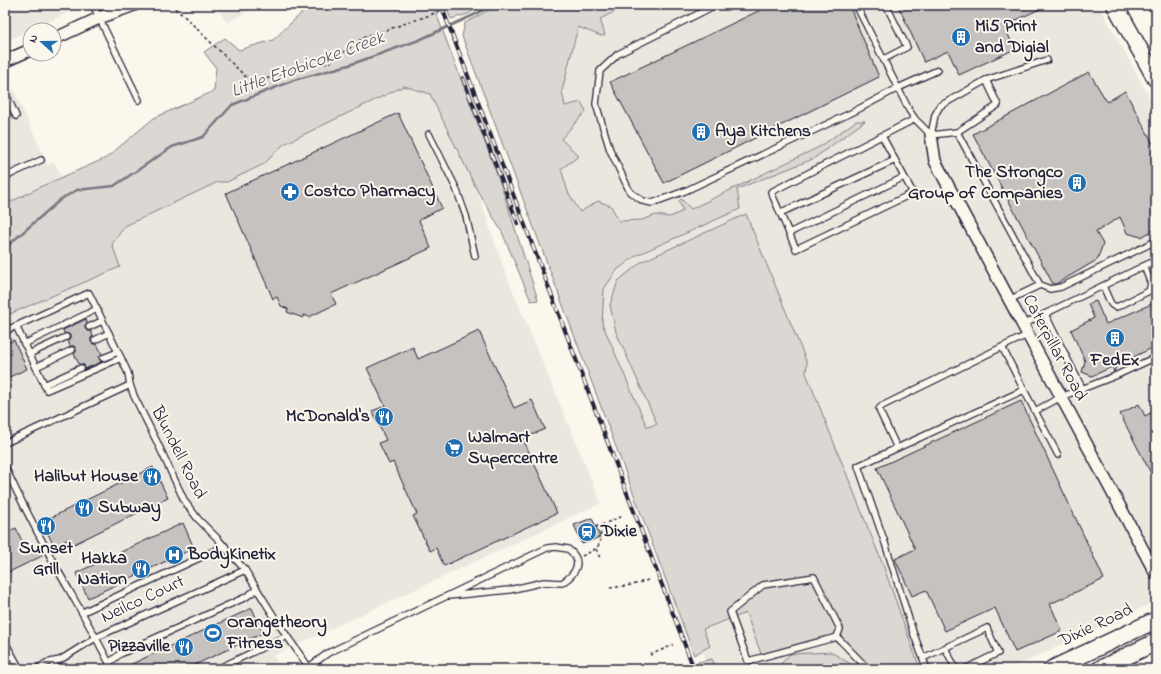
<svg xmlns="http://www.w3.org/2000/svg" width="1161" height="674" font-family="'Indie Flower',sans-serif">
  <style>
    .built { fill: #ebe7df }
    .green { fill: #dbd8d3; stroke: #7e7d87 }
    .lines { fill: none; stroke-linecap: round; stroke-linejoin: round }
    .stream { stroke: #787681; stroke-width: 2.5 }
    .building { fill: #c6c2c0; stroke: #22223b }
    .service-casing { stroke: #22223b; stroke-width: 8 }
    .minor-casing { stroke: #22223b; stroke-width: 14 }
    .secondary-casing { stroke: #22223b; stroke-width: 19 }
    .path { stroke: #22223b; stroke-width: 1.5; stroke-dasharray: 3 3; stroke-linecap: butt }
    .service { stroke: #fbf7ec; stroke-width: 5.5 }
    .minor { stroke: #fbf7ec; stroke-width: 11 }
    .secondary { stroke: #fbf7ec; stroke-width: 16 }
    .rail-casing { stroke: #22223b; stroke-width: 4 }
    .rail { stroke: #fbf7ec; stroke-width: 2.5; stroke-dasharray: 8; stroke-linecap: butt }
    .labels { text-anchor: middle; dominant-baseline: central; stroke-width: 4; stroke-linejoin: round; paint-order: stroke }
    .poi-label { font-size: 18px; font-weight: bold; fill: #22223b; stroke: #fbf7ec; text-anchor: start }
    .street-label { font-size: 18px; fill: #22223b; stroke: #fbf7ec }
    .water-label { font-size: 19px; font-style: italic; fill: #545364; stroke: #fbf7ec }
  </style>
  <rect width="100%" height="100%" fill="#fbf7ec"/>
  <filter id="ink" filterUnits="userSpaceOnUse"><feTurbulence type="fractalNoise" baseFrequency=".025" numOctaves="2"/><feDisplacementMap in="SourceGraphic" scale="8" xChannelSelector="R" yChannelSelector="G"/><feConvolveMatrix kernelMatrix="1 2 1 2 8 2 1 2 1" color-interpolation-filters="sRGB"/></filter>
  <g filter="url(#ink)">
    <g class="built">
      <polygon points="5,5 84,5 5,42"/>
      <polygon points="216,5 259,5 227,23"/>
      <polygon points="560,5 1099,5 1156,109 1156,601 1010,669 709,669 478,56"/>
      <polygon points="10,82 48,165 54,162 61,176 5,205 5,84"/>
      <polygon points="404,86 430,94 477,190 505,272 601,503 273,656 283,669 5,669 5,316 120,267 112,244 125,226 218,182 227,182 264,164 284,144"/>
    </g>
    <g class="green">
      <polygon points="310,5 433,5 501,185 538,300 531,301 502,232 477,190 430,94 404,86 284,144 264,164 227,182 218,182 125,226 112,244 120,267 5,316 5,205 42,186 106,158 154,118 214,91 216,68 204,52 225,38 239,50 273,40"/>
      <polygon points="459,5 485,5 468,14 451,19 448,12"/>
      <polygon points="498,5 628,5 600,19 605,35 601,36 578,27 562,91 565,106 581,102 586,111 561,139 579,156 561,169 568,192 580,212 598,201 611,206 619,221 642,220 656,215 670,217 683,211 679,201 681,199 691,209 821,146 856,121 865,121 813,159 737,189 740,209 637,255 617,270 604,289 602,323 647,427 657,424 616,332 610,305 618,281 641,262 746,214 807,363 806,373 883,565 920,669 893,669 893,667 890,669 868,669 853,652 826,636 761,654 746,613 703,629 710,646 694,655 462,36 465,23"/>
      <polygon points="831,652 849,663 855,669 776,669 790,654"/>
      <polygon points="712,659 717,669 700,669 698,662"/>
    </g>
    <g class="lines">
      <polyline class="stream" points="5,248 61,199 77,190 114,186 172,147 203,137 232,105 294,80 349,65 419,40 476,14 492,5"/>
    </g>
    <g class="building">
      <polygon points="771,5 849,5 879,77 664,183 610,82"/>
      <polygon points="898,5 1048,5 1004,26 1015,49 959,75 948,51 924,62"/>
      <polygon points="1089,72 1107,102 1125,91 1156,149 1156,229 1141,237 1127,233 1120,217 1096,232 1103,244 1097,260 1056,284 1053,284 973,134"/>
      <polygon points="398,113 442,208 419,220 431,248 331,294 336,304 309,317 304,315 303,318 287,312 288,309 281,306 277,297 273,299 226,193"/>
      <polygon points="1096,301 1106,324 1156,302 1156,346 1117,365 1114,372 1112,367 1092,376 1082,372 1085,361 1071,330 1094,318 1088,304"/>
      <polygon points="86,319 87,323 85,325 85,328 87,331 91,331 93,336 91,338 91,342 93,344 97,344 102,354 99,358 101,362 85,369 84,365 79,364 74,354 76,352 76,349 74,346 70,346 68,341 70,338 70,335 64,333 63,330"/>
      <polygon points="479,331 514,408 532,400 545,429 523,439 557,513 444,566 436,548 430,551 413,516 417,514 393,462 389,464 379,443 386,440 372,411 385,406 367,368 413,347 418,359"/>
      <polygon points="14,340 27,369 5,379 5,344"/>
      <polygon points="1021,401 1104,579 1050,604 1062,631 1015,652 995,608 945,631 926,590 912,596 895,559 915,549 877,468"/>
      <polygon points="1139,404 1145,416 1156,410 1156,483 1120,414"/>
      <polygon points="153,467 168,498 72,545 69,539 54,546 42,522"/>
      <polygon points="592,518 600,537 582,544 574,525"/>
      <polygon points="183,523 194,548 88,598 76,573"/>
      <polygon points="16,528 27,552 37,547 42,556 5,574 5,533"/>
      <polygon points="252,608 263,633 186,669 121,669"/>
    </g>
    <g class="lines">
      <g class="service-casing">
        <g id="service">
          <polyline points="93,5 139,100"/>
          <polyline points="716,5 618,54 600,71 596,104 610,150 630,192 643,201 652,203 685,191 853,112 898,88 938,70"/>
          <polyline points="856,5 909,110 915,119 931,135"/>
          <polyline points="884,59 907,47 886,5"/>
          <polyline points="986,80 1047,60"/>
          <polyline points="5,92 16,116"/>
          <polyline points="429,134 456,188 466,216 475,256"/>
          <polyline points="931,135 957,132 1040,285 1009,300"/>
          <polyline points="931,135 935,115 940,106 986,80 998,105 957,132"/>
          <polyline points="882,136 913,193 796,249 771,192 915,119"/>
          <polyline points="5,177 41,160"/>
          <polyline points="780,213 895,160"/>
          <polyline points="789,233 904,177"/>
          <polyline points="1040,285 1050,289 1061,287 1156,241"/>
          <polyline points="1103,286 1111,304 1115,307 1119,306 1149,291 1151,284 1144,266"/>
          <polyline points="1045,314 1082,388"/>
          <polyline points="1022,325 1156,260"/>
          <polyline points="16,326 47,390 121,358"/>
          <polyline points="89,327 102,321"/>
          <polyline points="5,331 89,293 121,358 128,373 130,385 134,396 157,442 185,502 198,519 217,538 245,570 280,626 310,669"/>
          <polyline points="95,340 109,333"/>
          <polyline points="24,344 97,309"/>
          <polyline points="29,354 66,337"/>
          <polyline points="103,358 118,352"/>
          <polyline points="36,367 72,350"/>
          <polyline points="44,385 81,368"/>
          <polyline points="1024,390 1002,347 1027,335"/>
          <polyline points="1035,411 1061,397 1115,376 1156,357"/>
          <polyline points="5,443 130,385"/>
          <polyline points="897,448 880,412 879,409 882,406 1002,347"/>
          <path d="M5,467C21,501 38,534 56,567C75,601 95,634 112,669"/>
          <polygon points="814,577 840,629 837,637 748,661 730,612 763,585"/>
          <polyline points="83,612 225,546"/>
          <polyline points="837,637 868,669"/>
          <polyline points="5,642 20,669"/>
          <polyline points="945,648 956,669"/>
          <polyline points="923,658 987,628 998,653 965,669"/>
          <polyline points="109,663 120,654 246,597 257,589"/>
          <path d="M309,667L328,653L547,548L556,547L568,549C584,561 576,574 562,583L544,582L509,590L448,596"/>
          <polyline points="37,669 46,663 60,660 97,637 245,570"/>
          <polyline points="52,669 56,661"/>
          <polyline points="217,669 287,636"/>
          <polyline points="927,669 913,632 885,543 858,466 1024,390 1058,455"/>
        </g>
      </g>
      <g class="minor-casing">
        <g id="minor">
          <polyline points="54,39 99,18 134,5"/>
          <polyline points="5,61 30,50"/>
          <polyline points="931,135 935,161 1156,574"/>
        </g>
      </g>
      <g class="secondary-casing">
        <g id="secondary">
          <polyline points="1115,5 1156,79"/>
          <polyline points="1052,669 1156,620"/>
          <polyline points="1100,669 1156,642"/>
        </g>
      </g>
      <g class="path">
        <polyline points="170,5 183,15 248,79 275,78 299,66 329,63 363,38 430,15 452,5"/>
        <polyline points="1154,91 1156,95"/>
        <polyline points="596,527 623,516"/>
        <polyline points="596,549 600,558"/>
        <path d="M582,556C599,548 604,545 599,525"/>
        <polyline points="610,588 632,585 648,580"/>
        <polyline points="650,655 673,645"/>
      </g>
      <use href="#service" class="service"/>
      <use href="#minor" class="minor"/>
      <use href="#secondary" class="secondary"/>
      <g class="rail-casing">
        <g id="rail">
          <polyline points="441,5 694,669"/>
          <polyline points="463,78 518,224"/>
        </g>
      </g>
      <use href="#rail" class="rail"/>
    </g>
  </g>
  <defs>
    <g id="building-disc" transform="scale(1)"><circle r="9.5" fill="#1f6fb2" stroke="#fbf7ec"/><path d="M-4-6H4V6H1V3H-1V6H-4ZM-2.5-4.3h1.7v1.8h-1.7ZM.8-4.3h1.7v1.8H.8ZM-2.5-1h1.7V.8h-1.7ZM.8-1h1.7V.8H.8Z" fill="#fff"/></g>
    <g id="pharmacy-disc" transform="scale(1)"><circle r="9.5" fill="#1f6fb2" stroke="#fbf7ec"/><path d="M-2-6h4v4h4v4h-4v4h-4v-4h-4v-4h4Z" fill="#fff"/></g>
    <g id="restaurant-disc" transform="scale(1)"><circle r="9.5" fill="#1f6fb2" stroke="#fbf7ec"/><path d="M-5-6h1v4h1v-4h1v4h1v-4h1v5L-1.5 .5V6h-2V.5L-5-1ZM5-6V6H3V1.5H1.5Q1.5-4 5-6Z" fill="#fff"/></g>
    <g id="supermarket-disc" transform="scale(1)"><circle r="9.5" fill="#1f6fb2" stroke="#fbf7ec"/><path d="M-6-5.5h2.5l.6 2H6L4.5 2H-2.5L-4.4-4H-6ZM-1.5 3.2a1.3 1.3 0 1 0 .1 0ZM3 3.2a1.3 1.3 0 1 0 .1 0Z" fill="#fff"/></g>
    <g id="station-disc" transform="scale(1)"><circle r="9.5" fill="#1f6fb2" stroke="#fbf7ec"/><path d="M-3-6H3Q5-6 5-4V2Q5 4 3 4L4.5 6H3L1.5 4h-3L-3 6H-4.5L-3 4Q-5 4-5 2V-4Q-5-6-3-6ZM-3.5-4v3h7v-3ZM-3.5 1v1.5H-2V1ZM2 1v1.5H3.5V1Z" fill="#fff"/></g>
    <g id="hospital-disc" transform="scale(1)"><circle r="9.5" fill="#1f6fb2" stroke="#fbf7ec"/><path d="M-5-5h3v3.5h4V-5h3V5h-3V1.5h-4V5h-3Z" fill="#fff"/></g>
    <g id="stadium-disc" transform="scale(1)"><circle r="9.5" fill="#1f6fb2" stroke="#fbf7ec"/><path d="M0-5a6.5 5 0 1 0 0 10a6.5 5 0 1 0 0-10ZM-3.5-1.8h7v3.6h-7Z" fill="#fff"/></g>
  </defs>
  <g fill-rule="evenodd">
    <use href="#building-disc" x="961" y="37"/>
    <use href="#building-disc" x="701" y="132"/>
    <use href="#building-disc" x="1077" y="183"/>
    <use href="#pharmacy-disc" x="290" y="192"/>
    <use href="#building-disc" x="1115" y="338"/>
    <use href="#restaurant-disc" x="384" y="417"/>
    <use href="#supermarket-disc" x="454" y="448"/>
    <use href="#restaurant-disc" x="152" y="477"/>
    <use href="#restaurant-disc" x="84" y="508"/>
    <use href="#restaurant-disc" x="46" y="526"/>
    <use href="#station-disc" x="587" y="532"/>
    <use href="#hospital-disc" x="174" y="555"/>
    <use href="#restaurant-disc" x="141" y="569"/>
    <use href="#stadium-disc" x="213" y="633"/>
    <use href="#restaurant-disc" x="184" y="647"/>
  </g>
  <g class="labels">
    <g class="poi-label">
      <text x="975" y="27">Mi5 Print<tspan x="975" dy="21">and Digial</tspan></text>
      <text x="715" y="132">Aya Kitchens</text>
      <text x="1063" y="173" text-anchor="end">The Strongco<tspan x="1063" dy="21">Group of Companies</tspan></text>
      <text x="304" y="192">Costco Pharmacy</text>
      <text x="1115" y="361" text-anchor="middle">FedEx</text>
      <text x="370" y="417" text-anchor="end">McDonald's</text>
      <text x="468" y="438">Walmart<tspan x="468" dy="21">Supercentre</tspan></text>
      <text x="138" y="477" text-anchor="end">Halibut House</text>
      <text x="98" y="508">Subway</text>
      <text x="601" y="532">Dixie</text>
      <text x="46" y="549" text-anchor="middle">Sunset<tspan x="46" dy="21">Grill</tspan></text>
      <text x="188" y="555">BodyKinetix</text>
      <text x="127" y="559" text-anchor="end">Hakka<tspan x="127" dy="21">Nation</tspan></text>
      <text x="227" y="623">Orangetheory<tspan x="227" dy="21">Fitness</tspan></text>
      <text x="170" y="647" text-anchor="end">Pizzaville</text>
    </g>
    <g class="street-label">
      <text transform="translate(1054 348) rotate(62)">Caterpillar Road</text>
      <text transform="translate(178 453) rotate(63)">Blundell Road</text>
      <text transform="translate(143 600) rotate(-25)">Neilco Court</text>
      <text transform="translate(1096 626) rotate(-25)">Dixie Road</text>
    </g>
    <g class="water-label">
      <text transform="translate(308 65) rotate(-20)">Little Etobicoke Creek</text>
    </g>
  </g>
  <rect width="1161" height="674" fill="none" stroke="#fbf7ec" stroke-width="20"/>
  <rect x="10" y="10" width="1141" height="654" fill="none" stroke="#22223b" stroke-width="1.5" filter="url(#ink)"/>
  <g transform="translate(42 42) rotate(291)"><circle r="19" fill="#fbf7ec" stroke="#a4a2a5"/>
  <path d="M0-3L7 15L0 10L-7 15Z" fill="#1f6fb2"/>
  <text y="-6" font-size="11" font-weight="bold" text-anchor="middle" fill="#22223b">N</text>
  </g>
</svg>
